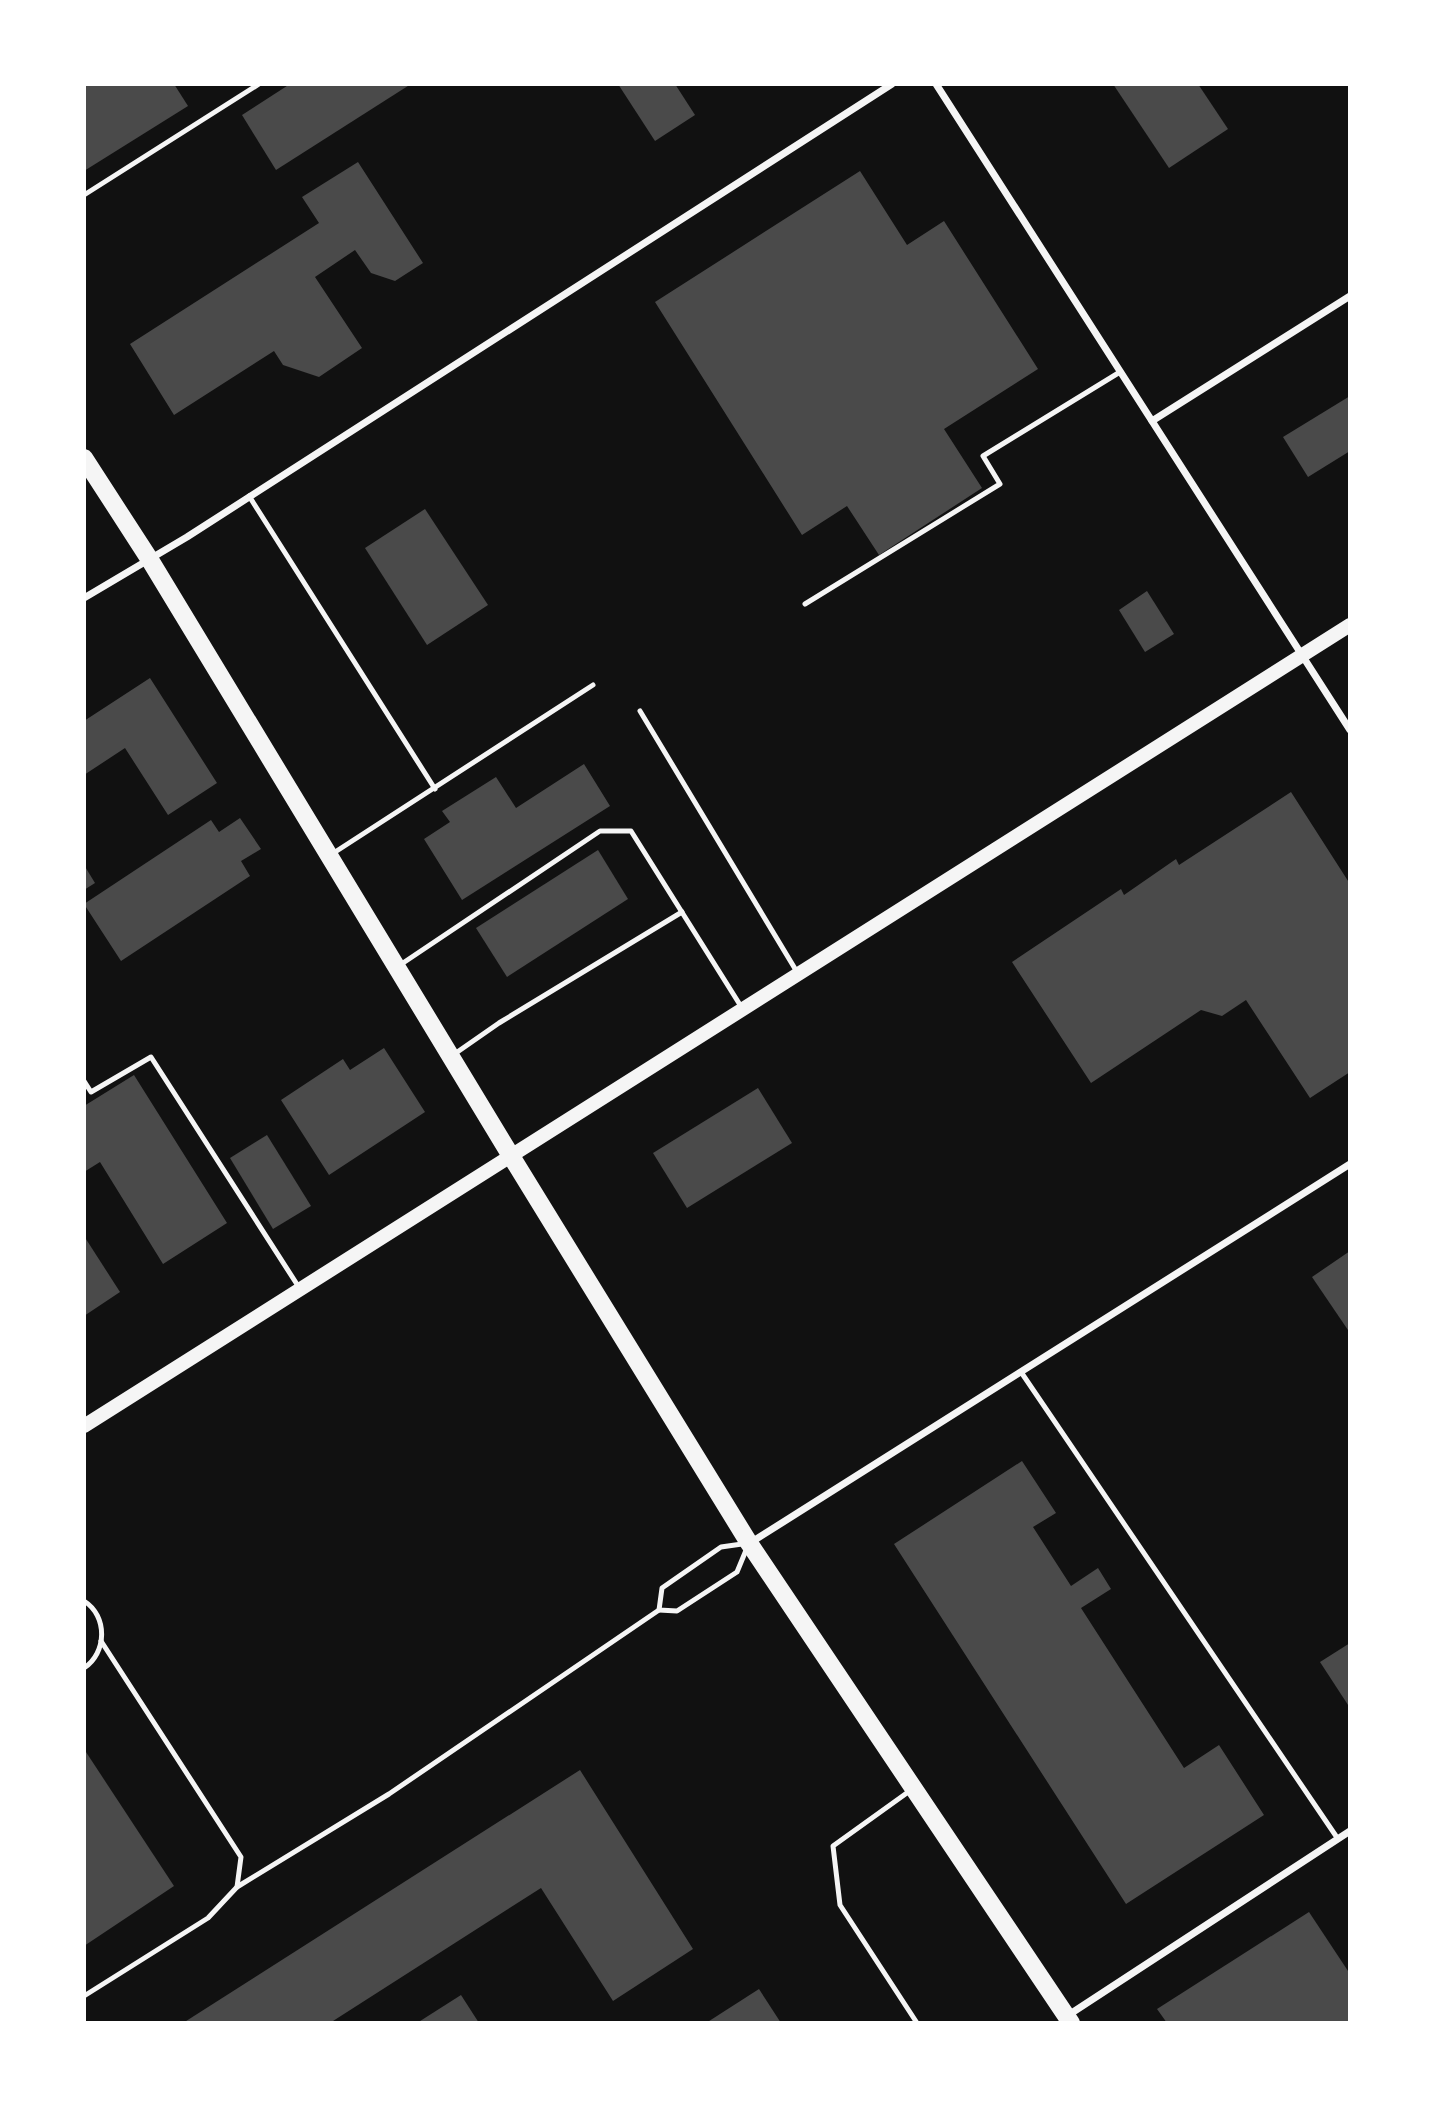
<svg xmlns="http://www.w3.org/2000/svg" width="1434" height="2107" font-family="Mulish,sans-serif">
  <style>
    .building { fill: #4a4a4a }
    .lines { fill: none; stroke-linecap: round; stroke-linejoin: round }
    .service { stroke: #f5f5f5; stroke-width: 5 }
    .minor { stroke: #f5f5f5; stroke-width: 7 }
    .secondary { stroke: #f5f5f5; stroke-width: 14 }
    .primary { stroke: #f5f5f5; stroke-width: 18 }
  </style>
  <rect width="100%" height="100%" fill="#111"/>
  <g class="building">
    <polygon points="84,84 174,84 188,106 84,171"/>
    <polygon points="290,84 411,84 276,170 242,115"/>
    <polygon points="618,84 675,84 695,115 655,141"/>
    <polygon points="1113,84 1198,84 1228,129 1169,168"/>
    <polygon points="358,162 423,263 395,281 371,273 355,250 315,277 362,348 319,377 283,365 274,351 174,415 130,344 319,223 302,197"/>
    <polygon points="860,171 907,245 944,221 1038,369 944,429 982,488 879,555 847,506 802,535 655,302"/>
    <polygon points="1350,396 1350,451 1308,477 1283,437"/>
    <polygon points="425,509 488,605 427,645 365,548"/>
    <polygon points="1147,591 1174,634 1145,652 1119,610"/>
    <polygon points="150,678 217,783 168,815 125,748 84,775 84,721"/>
    <polygon points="584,764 610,806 462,900 424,839 450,822 442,811 496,777 516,808"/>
    <polygon points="1291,792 1350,884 1350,1072 1310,1098 1246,1000 1222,1016 1201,1010 1091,1083 1012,962 1121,889 1124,895 1176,859 1179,865"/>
    <polygon points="240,818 261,849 241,861 250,876 121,961 84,904 211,820 219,832"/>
    <polygon points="598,850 628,899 507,977 476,928"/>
    <polygon points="84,865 95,883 84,890"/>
    <polygon points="384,1048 425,1112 329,1175 281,1100 343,1059 350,1070"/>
    <polygon points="134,1075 227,1223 163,1264 100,1162 84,1172 84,1106"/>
    <polygon points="758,1088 792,1143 687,1208 653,1153"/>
    <polygon points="267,1135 311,1206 273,1229 230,1158"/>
    <polygon points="84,1236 120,1292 84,1316"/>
    <polygon points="1350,1251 1350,1333 1312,1277"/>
    <polygon points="1022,1461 1056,1513 1033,1527 1071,1586 1098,1568 1111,1589 1081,1608 1184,1768 1219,1745 1264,1815 1126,1904 894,1544"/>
    <polygon points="1350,1643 1350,1708 1320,1662"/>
    <polygon points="84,1749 174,1886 84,1946"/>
    <polygon points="580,1770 693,1949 613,2001 541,1888 333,2021 335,2023 183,2023"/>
    <polygon points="1309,1912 1350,1974 1350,2023 1167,2023 1157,2009"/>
    <polygon points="759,1989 781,2023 706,2023"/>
    <polygon points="461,1995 479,2023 417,2023"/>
  </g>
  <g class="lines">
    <g class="service">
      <polyline points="84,195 259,84"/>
      <polyline points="249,496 435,789"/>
      <polyline points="805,604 1000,484 983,456 1120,372"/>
      <polyline points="640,711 797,972"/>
      <polyline points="332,854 593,685"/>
      <polyline points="400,965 600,831 631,831 742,1008"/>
      <polyline points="453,1055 499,1023 682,912"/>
      <polyline points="84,1081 91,1092 151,1057 300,1289"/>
      <polyline points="1021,1372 1338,1839"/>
      <polygon points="749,1543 737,1572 677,1611 659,1610 662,1588 721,1547"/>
      <path d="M84,1601C108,1616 107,1653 84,1668"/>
      <polyline points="911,1790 833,1846 840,1905 917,2023"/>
      <polyline points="237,1887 389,1794 659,1610"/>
      <polyline points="84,1996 208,1918 237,1887 241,1857 101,1641"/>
    </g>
    <g class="minor">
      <polyline points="936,84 1350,730"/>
      <polyline points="1152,421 1350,296"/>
      <polyline points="84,598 187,537 892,84"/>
      <polyline points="750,1543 1350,1164"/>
      <polyline points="1067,2016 1350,1831"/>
    </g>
    <polyline class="secondary" points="84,1426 1350,625"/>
    <polyline class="primary" points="84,458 150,560 511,1156 749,1543 1071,2023"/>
  </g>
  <rect width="1434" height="2107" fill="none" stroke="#ffffff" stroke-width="172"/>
</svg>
